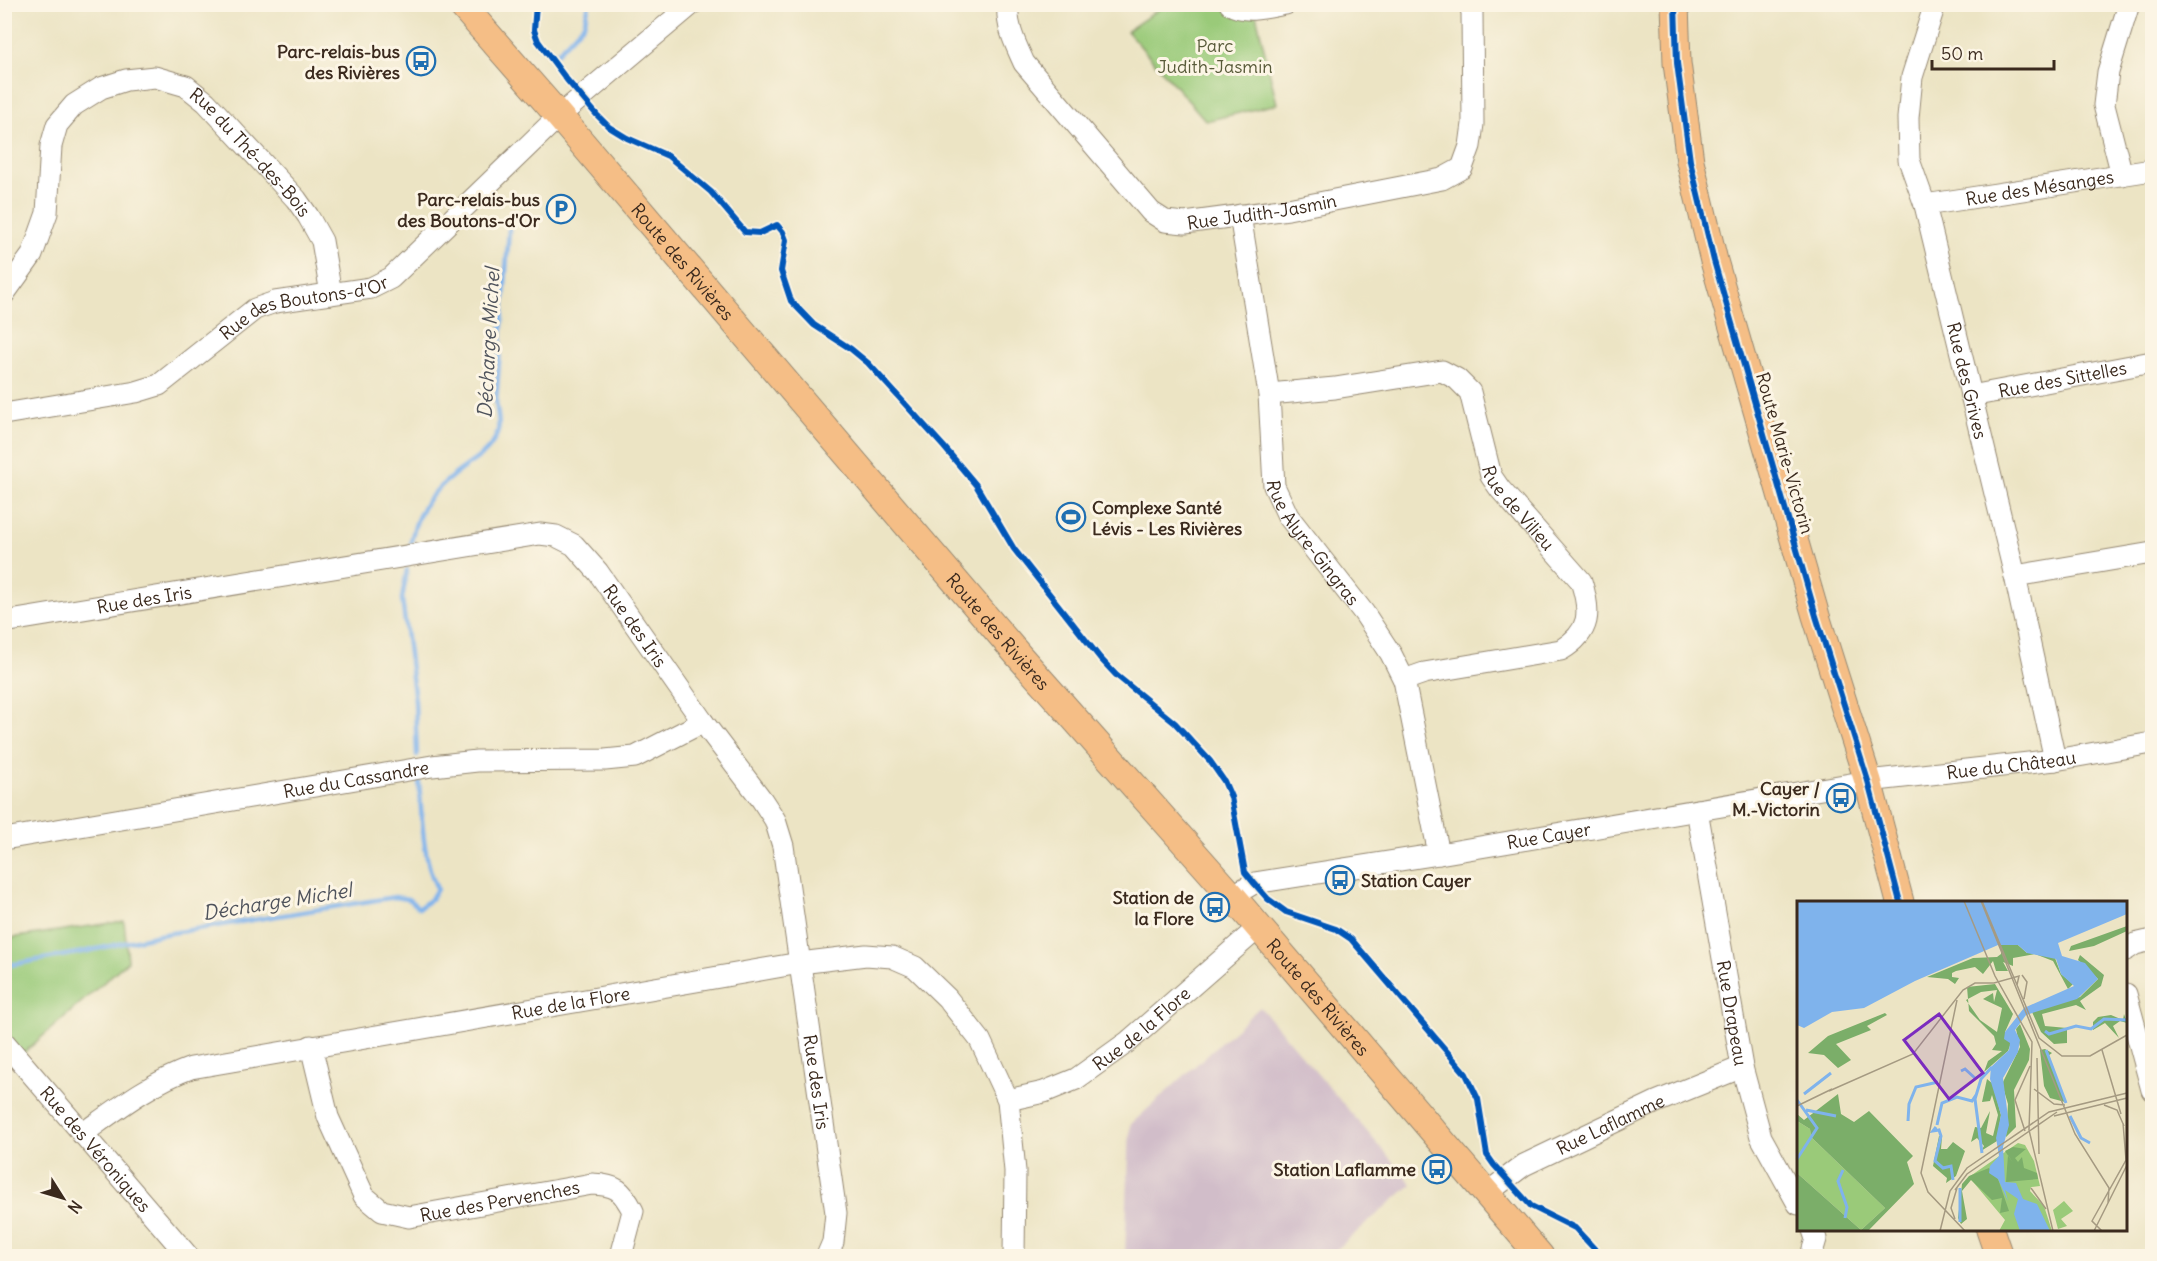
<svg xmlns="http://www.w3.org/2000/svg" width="2157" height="1261" font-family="Delius,sans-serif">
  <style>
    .industrial { fill: #d1bdc9 }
    .green { fill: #9aca79; stroke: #6a7a4c; stroke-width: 1.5 }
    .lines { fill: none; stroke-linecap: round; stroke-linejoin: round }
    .stream { stroke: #7fb3ec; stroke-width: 4.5 }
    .minor-casing { stroke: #948771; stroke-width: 23 }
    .major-casing { stroke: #948771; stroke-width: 29 }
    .minor { stroke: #fff; stroke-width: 21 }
    .major { stroke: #f5be86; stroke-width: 27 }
    .cycleway-casing { stroke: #fcf5e5; stroke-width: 10 }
    .cycleway { stroke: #0057b8; stroke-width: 6 }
    .labels { text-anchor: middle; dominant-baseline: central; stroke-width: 6; stroke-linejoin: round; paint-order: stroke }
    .park-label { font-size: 18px; fill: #585a39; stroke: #fcf5e5 }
    .poi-label { font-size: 18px; font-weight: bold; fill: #3b2a1e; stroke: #fcf5e5; text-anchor: end }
    .street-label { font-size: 18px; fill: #3b2a1e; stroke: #fcf5e5 }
    .water-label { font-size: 20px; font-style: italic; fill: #4f535c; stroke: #fcf5e5 }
    .inset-river { fill: none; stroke: #7fb3ec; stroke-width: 3 }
    .inset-road { fill: none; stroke: #a59a82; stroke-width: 1.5 }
    .view { fill: #7b2cbf; fill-opacity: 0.15; stroke: #7b2cbf; stroke-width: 3 }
    .inset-edge { fill: none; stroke: #3b2a1e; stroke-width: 3 }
  </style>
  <rect width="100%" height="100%" fill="#fcf5e5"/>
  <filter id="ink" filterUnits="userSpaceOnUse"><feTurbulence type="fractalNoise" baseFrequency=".0167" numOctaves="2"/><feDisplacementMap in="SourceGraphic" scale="12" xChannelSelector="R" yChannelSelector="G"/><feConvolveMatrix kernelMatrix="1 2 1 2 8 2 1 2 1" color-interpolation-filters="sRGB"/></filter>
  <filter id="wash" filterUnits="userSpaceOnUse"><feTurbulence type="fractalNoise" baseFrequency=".008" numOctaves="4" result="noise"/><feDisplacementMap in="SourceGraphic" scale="24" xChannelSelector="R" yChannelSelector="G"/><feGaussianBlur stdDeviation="1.35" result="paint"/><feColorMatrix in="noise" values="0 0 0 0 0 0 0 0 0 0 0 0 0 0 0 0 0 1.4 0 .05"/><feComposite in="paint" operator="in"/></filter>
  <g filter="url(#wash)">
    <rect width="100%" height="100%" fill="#ece4c4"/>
    <polygon class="industrial" points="1260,1007 1412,1184 1329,1256 1125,1256 1130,1125"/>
    <g class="green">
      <polygon points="1165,5 1230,5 1255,10 1277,104 1206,121 1127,31"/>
      <polygon points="124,921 128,961 18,1058 5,1042 4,939"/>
    </g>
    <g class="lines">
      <g class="stream">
        <polyline points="555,55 584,24 589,4"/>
        <path d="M411,542C417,506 436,487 466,466C479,457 491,450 497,434C501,426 497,411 496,402L510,217"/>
        <polyline points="407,570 402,599 415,701 417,755"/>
        <path d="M4,966L83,952L159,935L395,897L408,899L419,908L431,899L437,889C422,856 422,817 419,782"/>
      </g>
    </g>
  </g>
  <g filter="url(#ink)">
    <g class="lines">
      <g class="minor-casing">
        <g id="minor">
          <path id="s1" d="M1008,4C1006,26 1015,43 1024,63L1151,212L1165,221L1185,223L1288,209L1442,179L1462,168L1470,146L1473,124L1472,12L1469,4"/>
          <path d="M1230,4C1246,14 1269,7 1286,4"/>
          <path id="s2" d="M1935,4L1912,77L1908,118L1909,160L1925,205L2015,576L2055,760"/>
          <polyline points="2122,175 2104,105 2108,72 2129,4"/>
          <path id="s3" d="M1925,205L2152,170"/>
          <path id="s4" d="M1240,215L1269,394L1274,486L1288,516L1364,613L1391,654L1404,680L1439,854"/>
          <path id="s5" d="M4,294L32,255L47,213L51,146L57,125L74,105L101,88L126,80L155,77L186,86L206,102L296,199L308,216L322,241L331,294"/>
          <path id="s6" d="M1269,394L1335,388L1442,371L1457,379L1470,392L1491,476L1500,489L1581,581C1591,612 1591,632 1561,650L1424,673L1404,680"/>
          <path id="s7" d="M1971,396L2152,362"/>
          <path id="s8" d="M4,414L136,392L159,385L255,309L275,302L371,288L391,278L559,116L692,4"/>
          <polyline points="2015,576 2152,553"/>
          <path id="s9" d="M4,622L540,534L556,536L574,545L598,572L703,722L762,800L775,820L783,846L836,1213L833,1242L827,1256"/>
          <path id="s10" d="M1697,810L1742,1067L1761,1137L1798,1204"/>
          <path id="s11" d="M4,839L432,766L477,761L605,760L635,757L703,722"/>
          <path id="s12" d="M1232,896L1254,883L1439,854L1868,781L2055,760L2152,743"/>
          <polyline points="2126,950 2135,944 2152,940"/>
          <polyline points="2126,994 2152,1090"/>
          <path id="s13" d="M4,1042L188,1256"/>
          <path id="s14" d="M311,1046L328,1117L364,1196L382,1211L409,1217L592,1184C617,1185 622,1190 633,1211L621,1256"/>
          <path id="s15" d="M1008,1100L1044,1092L1076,1079L1129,1041L1258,928"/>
          <path id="s16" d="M82,1134C117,1109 150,1083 191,1068L800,963L866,955L892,957L915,967L947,998L980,1040L1008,1100L1015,1171L1014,1256"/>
          <path id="s17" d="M1487,1193L1524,1165L1656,1102L1742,1067"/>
          <polyline points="1811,1256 1816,1239 1813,1230"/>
        </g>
      </g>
      <g class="major-casing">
        <g id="major">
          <path id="s18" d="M461,4L559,116L1019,656L1232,896L1540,1256"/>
          <polyline points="1675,4 1677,63 1690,161 1714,261 1816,616 1868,781 1900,902"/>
          <polyline points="1990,1230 1999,1256"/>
        </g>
      </g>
      <use href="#minor" class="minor"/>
      <use href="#major" class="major"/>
      <g class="cycleway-casing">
        <g id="cycleway">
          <polyline points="536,4 534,30 538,41 567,80 597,115 609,127 627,138 668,156 711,192 745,232 760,233 777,225 783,232 786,240 781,271 791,301 814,325 851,349 868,363 944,447 976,485 1014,549 1100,658 1116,675 1175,723 1210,761 1224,781 1231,797 1245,872 1254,883 1268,899 1286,912 1336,929 1351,939 1466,1074 1478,1099 1487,1155 1494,1165 1531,1206 1575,1228 1601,1256"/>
          <polyline points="1675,4 1677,63 1690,161 1714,261 1816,616 1868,781 1900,902"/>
        </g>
      </g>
      <use href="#cycleway" class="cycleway"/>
    </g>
  </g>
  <defs>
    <g id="bus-ring" transform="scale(1.5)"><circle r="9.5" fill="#fcf5e5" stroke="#1f6fb2" stroke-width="1.5"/><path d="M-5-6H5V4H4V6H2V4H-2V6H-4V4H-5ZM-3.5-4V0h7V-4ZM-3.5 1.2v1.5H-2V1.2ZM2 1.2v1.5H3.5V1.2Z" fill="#1f6fb2"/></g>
    <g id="parking-ring" transform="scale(1.5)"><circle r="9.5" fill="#fcf5e5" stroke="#1f6fb2" stroke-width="1.5"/><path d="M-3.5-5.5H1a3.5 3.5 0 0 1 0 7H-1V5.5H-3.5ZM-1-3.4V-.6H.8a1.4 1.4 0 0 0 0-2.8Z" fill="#1f6fb2"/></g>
    <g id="stadium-ring" transform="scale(1.5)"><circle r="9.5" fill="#fcf5e5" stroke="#1f6fb2" stroke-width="1.5"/><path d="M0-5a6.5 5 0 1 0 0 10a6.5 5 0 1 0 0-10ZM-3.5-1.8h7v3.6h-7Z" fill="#1f6fb2"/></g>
  </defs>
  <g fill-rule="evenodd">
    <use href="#bus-ring" x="421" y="61"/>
    <use href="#parking-ring" x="561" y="209"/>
    <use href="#stadium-ring" x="1071" y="517"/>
    <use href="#bus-ring" x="1841" y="798"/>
    <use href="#bus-ring" x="1340" y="880"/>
    <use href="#bus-ring" x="1215" y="907"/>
    <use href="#bus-ring" x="1437" y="1169"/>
  </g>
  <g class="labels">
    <g class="park-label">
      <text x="1215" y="45">Parc<tspan x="1215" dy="21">Judith-Jasmin</tspan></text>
    </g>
    <g class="poi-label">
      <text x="400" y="51">Parc-relais-bus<tspan x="400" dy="21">des Rivières</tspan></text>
      <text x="540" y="199">Parc-relais-bus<tspan x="540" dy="21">des Boutons-d'Or</tspan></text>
      <text x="1092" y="507" text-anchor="start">Complexe Santé<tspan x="1092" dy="21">Lévis - Les Rivières</tspan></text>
      <text x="1820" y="788">Cayer /<tspan x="1820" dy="21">M.-Victorin</tspan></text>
      <text x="1361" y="880" text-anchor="start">Station Cayer</text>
      <text x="1194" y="897">Station de<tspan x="1194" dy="21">la Flore</tspan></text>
      <text x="1416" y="1169">Station Laflamme</text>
    </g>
    <g class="street-label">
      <text stroke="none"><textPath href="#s5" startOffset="420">Rue du Thé-des-Bois</textPath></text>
      <text stroke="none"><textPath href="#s3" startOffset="116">Rue des Mésanges</textPath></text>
      <text stroke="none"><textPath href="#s1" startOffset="372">Rue Judith-Jasmin</textPath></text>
      <text stroke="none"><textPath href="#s18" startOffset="340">Route des Rivières</textPath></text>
      <text stroke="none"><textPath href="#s8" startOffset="327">Rue des Boutons-d'Or</textPath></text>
      <text stroke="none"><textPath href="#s7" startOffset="93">Rue des Sittelles</textPath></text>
      <text stroke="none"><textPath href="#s2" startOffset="388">Rue des Grives</textPath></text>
      <text transform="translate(1785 453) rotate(74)">Route Marie-Victorin</text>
      <text stroke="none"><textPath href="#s6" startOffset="338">Rue de Vilieu</textPath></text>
      <text stroke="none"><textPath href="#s4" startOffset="342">Rue Alyre-Gingras</textPath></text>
      <text stroke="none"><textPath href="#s9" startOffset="142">Rue des Iris</textPath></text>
      <text stroke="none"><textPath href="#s9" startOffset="681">Rue des Iris</textPath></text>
      <text stroke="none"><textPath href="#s18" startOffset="826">Route des Rivières</textPath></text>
      <text stroke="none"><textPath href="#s12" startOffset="792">Rue du Château</textPath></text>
      <text stroke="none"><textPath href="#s11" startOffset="357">Rue du Cassandre</textPath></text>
      <text stroke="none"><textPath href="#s12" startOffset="324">Rue Cayer</textPath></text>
      <text stroke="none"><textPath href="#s18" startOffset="1312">Route des Rivières</textPath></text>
      <text stroke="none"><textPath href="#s16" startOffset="513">Rue de la Flore</textPath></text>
      <text stroke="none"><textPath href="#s10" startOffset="206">Rue Drapeau</textPath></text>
      <text stroke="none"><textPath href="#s15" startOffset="154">Rue de la Flore</textPath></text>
      <text stroke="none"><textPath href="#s9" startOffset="1186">Rue des Iris</textPath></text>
      <text stroke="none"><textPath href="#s17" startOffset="142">Rue Laflamme</textPath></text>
      <text stroke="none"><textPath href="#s13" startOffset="141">Rue des Véroniques</textPath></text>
      <text stroke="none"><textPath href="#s14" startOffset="303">Rue des Pervenches</textPath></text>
    </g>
    <g class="water-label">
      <text transform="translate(488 343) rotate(-87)">Décharge Michel</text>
      <text transform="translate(277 901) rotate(-9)">Décharge Michel</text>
    </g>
  </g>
  <g transform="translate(1797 901)">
    <rect width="330" height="330" fill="#ece4c4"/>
    <path d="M0,220L13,228L14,236L88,307L64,329L0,272ZM221,242L228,244L237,260L243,285L234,286L233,290L247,305L255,330H202L208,319L172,276ZM267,300L276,310L264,318L270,325L261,328L256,309Z" fill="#9aca79"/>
    <path d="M330,25V30L297,45L272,50L274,45ZM204,43L221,44L230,52L242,51L258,57L264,73L276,83L271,88L256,60L238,53L216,57V65L206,61L211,70H199L196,60L186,73L178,66L159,70L155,72V76L162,77L158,83L151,78L130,76L176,57L200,56L204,53ZM283,54L307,74L304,85L283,100L289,109L279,104L245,113L248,125L270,127V142L257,143L244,131L235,111L283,96L301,78L281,59ZM198,83L216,113L208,131L214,142L211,150L187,171L191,160L205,150L195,149L199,143L197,135L172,110L170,86ZM200,89L197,101L196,92L186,98L205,107L200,131L183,119L169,99L184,91ZM88,112L90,114L70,125L74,129L39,143L54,159L41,167L27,154L11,152L31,135ZM327,113L330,122L323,120L316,125L322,137L308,122L296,129V121L301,116L314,114L326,119ZM223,123L233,148L232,159L217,189L219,226L209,236L211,203L205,183L223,146L219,128ZM248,148L255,152L251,155L268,201L253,197L247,185L243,149ZM190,178L196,183L204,214L200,240L184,250L187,245L180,237L174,241L178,226L184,227L193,210L189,232L196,235L201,214L195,194L193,200L185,201ZM41,193L44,213L57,221L72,210L116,255L110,261L117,283L71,330H0V272L64,329L88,307L14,236L13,228L0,220V213L7,219ZM142,235L145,236L144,248H150L156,241L168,250L159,275L149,282L150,277L136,265ZM216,246L229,248L218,257L221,261L225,256L227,267L240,272L241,278L209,281L211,254L216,262L208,250ZM192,267L201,278L212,310L203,312L205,297L195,299L174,279L165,290L170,318L164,323L161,317L165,283L172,275Z" fill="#7bae69" fill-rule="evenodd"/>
    <path d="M0,0H330V13L261,42L265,55L288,62L301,78L280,98L229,114L218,129L223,139L221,151L206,177L212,224L206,246L208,281L219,282L226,298L240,303L253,330H223L217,313L221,298L208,289L211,300L201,278L192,272L193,265L202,255L199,237L204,214L193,178L194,166L212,149L213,142L207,138L208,131L227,107L277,85L264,73L259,58L230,52L221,44H201L118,80L67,107L35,111L7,127L0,124Z" fill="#7fb3ec"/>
    <path class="inset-river" d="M248,130L252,133L279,125L294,128L307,118L330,119M249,149L269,202M164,170L168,168L179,178M7,193L34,172M0,199L20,227L0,258M9,209L39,215M273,215L284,237L293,242M111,220L112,203L119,186L141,181M140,224L145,202L160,196L175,200L179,194M139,226L136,230L142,229L144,235L138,260L146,267L154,265L156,279M185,252L178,198L184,178L195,166M46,269L41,280L50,306L48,317M163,287V321"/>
    <path class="inset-road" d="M167,0L198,75L235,141L232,229L256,330M184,0L278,233L312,287L311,302M185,0L220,84M225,74L230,81L227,98M160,99L124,272L131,291L168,330M305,149L324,213M240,157L242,253M237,188L257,203L268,204M32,190L116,153L166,89L178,82H197L222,75L220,84L242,137L265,155H293L330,134M307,204L320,209L327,225M0,205L35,188M257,215L330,197M228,230L218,199L233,165M234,287L249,308M158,289L170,273L260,211M158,318L154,307L160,287M143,330L153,290L170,267L252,211L330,192M297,330L330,264M305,330L295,320L329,259L326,222"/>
    <path class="view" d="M142,113L186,172L152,198L107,139Z"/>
    <rect width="330" height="330" class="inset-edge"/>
  </g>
  <rect width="2157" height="1261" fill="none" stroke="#fcf5e5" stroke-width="24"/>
  <g transform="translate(63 1198) rotate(127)" stroke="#fcf5e5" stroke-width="4.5" paint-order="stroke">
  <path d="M0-4.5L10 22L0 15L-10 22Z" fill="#3b2a1e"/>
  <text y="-9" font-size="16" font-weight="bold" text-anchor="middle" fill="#3b2a1e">N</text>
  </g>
  <path d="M1932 60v9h122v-9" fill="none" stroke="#3b2a1e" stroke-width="3"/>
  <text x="1941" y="60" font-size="18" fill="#3b2a1e" stroke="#fcf5e5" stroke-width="4.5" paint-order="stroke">50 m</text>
</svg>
